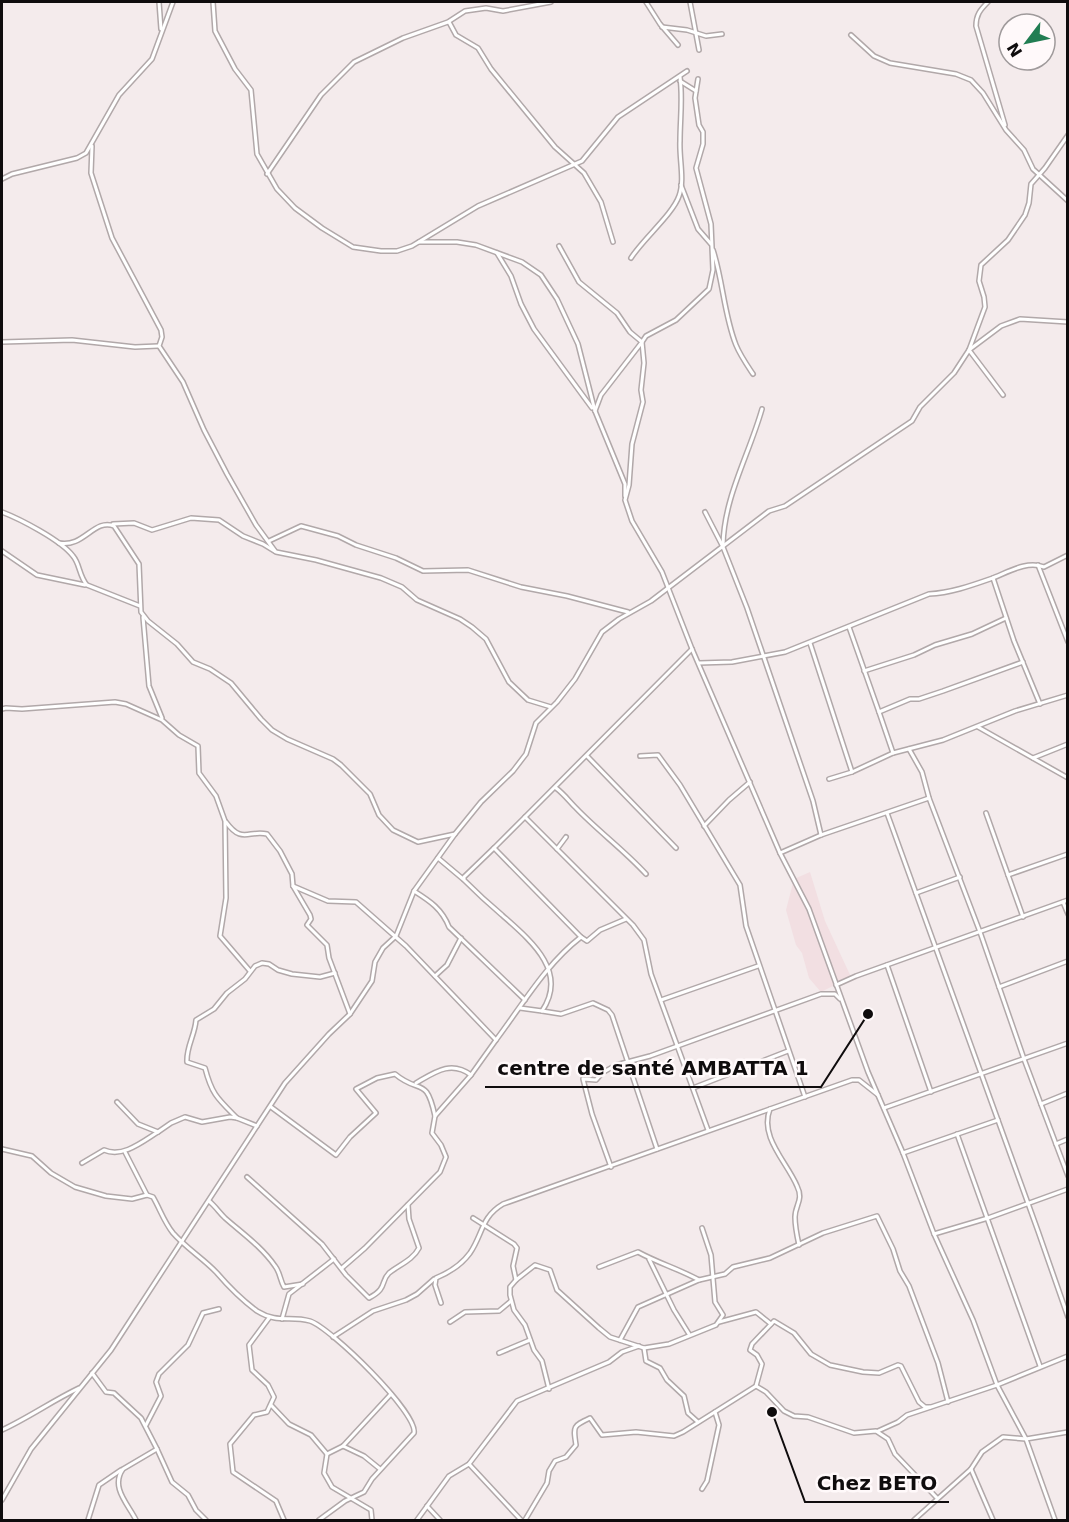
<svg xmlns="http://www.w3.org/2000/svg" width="1069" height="1522" font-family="'DejaVu Sans',sans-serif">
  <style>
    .built { fill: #f2dfe2 }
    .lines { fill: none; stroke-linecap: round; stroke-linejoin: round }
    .minor-casing { stroke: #b1a8a9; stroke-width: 6 }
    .minor { stroke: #fff; stroke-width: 3 }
    .leader { fill: none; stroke: #0f0c0d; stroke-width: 2 }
    .callout-dot { fill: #0f0c0d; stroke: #fff9fa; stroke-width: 2 }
    .callout-label { font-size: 20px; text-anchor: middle; font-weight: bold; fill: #0f0c0d; stroke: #fff9fa; stroke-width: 5; stroke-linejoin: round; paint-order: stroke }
  </style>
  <rect width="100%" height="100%" fill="#f4ebec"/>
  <polygon class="built" points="810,872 825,921 851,977 821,992 809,978 802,953 796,945 786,910 794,879"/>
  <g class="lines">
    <g class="minor-casing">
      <g id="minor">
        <polyline points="159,2 161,29"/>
        <polyline points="213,2 215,31 235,69 251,90 257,154 277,189 295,208 322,228 353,247 381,251 397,251 412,246 478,206 582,161 618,117 687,71"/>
        <polyline points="646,2 660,24 678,45"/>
        <polyline points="690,2 699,50"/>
        <path d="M988,2C980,10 976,15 976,26L1005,125"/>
        <polyline points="449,22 456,35 478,48 491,69 555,147 584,173 601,202 613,242"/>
        <polyline points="662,27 687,30 706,36 722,34"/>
        <polyline points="851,35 874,56 890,63 956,74 971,80 983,93 1006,130 1024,150 1033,169 1068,201"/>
        <polyline points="698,79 695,98 699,125 703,132 703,144 696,168 711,224 713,270 709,289 676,320 646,336 642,342 644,363 641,390 643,402 632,444 629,485 625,500 632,521 662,572 692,649 780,853 809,909 868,1072 903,1153 934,1234 973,1320 997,1385 1026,1439 1055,1520"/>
        <polyline points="680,81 696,91"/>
        <polyline points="92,146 91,173 112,238 161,330 162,337 159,346 183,382 204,430 227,474 256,525 275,551"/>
        <polyline points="267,174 321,95 354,62 403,38 448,22 465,11 486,8 503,11 551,2"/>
        <polyline points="2,179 12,174 77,158 86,153 119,95 152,59 173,2"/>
        <polyline points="681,185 698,229 711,244"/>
        <polyline points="419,242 457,242 476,245 522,262 541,275 557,299 578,344 595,411 625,484 625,496"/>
        <polyline points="559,246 579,282 617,313 630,332 642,342 601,395 595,411"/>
        <path d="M713,250C723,281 724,315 736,345C740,355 747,365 753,374"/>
        <polyline points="497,253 511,276 521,304 534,329 592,408"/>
        <path d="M631,258C642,240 673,214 679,196C685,180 679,159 680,141C680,119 683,99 680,77"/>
        <polyline points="2,342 72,340 135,347 158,346"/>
        <polyline points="1003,395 969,350 985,307 984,297 979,281 981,265 1008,240 1025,215 1029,203 1031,184 1045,168 1068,135"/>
        <path d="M2,512C20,519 61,540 73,556C80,564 79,576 87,585L140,606"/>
        <polyline points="705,512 723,547 747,608 813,801 821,835"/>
        <polyline points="113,524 134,523 152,530 191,518 219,520 243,536 263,544 276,552 316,560 381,578 402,587 417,600 460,619 472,627 486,639 509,682 528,700 551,707"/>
        <polyline points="269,541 301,526 338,536 356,545 396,558 423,571 468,570 521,587 567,596 628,612"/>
        <path d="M59,543C84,548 94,518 114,526L139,564L141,612L148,621L177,644L193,662L210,669L231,683L261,719L272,730L287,739L333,759L341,765L370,794L379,815L393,830L418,842L455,834L481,802L513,771L526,754L536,723L557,702L575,679L602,632L619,619L651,601L769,511L785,506L912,421L920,407L954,373L969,350L1001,326L1020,319L1068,322"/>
        <path d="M723,545C724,497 749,455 762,409"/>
        <polyline points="2,551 37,575 85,585"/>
        <polyline points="1038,565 1068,642"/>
        <polyline points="993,578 1014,641 1040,704"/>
        <polyline points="143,617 149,686 162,718"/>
        <polyline points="849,627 879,712 910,699 919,699 943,691 1023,662"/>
        <polyline points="810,643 852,772"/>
        <path d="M699,663L732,662L785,652L929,594C950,593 970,586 990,579C1007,573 1026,560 1044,567L1068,555"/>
        <polyline points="864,671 914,655 935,645 972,634 1006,618"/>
        <polyline points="2,709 6,708 22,709 115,702 126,704 162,720 179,735 198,746 199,773 216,796 225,821 226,898 220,936 250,971"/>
        <polyline points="879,712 893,753"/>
        <polyline points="978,727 1068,778"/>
        <polyline points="909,749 922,772 929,798 980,932 1024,1059 1068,1176"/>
        <polyline points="587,756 676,848"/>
        <polyline points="640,756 658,755 680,785 740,885 746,926 805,1097"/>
        <polyline points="1033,758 1068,744"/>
        <polyline points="829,779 852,772 893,753 943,740 1015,711 1068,695"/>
        <path d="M556,788C564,794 569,801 576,808C598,831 624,850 646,874"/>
        <polyline points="887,813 1038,1231 1068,1317"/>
        <polyline points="986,813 1023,917"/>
        <polyline points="525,817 692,649"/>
        <path d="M226,822C242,844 248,830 267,834L280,851L292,874L293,886L310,915L311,919L307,925L327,945L329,958L350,1014"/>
        <polyline points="704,826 729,800 750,782"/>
        <polyline points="566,837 557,849 633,925 644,940 651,974 708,1130"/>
        <polyline points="494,848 525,817 557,849"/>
        <polyline points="780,853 821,835 929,798"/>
        <polyline points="438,858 463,879"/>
        <polyline points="1008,875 1068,854"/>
        <path d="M293,886L328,901L356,902L406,946L496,1040C523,1004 546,964 581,937L494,848L464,877V880C476,892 489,904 502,915C530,940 569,971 542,1011L561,1014L593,1003L608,1010L612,1015L657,1149"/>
        <path d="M414,891C430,901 442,909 449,927L525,1000"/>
        <polyline points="916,893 960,877"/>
        <polyline points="1063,902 1068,914"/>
        <polyline points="581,937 587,941 600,930 626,919"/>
        <polyline points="887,965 931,1092"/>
        <polyline points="435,976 447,965 461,938"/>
        <polyline points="836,985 856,976 1068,900"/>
        <polyline points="999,987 1068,961"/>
        <polyline points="661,1000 758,966"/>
        <polyline points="520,1008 542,1011"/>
        <path d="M416,1083C435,1072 451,1060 471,1075L496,1040"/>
        <polyline points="693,1088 788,1051"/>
        <polyline points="117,1102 138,1124 158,1132 171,1123 185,1117 202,1122 230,1117 237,1118 257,1126"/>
        <polyline points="1041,1104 1068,1093"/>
        <path d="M271,1107L336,1155L350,1137L376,1113L356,1089L377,1078L395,1074C420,1095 426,1075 435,1116"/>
        <polyline points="884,1108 1068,1043"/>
        <path d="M237,1118C218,1099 212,1095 205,1068L187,1062C186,1047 195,1035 196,1020L214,1009L227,993L245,979L255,966L262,963L269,964L278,970L292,974L320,977L335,973"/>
        <polyline points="957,1134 1040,1366"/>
        <polyline points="1056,1144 1068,1139"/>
        <path d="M2,1149L32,1156L51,1173L75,1187L106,1196L132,1199L147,1195L153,1197C160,1209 164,1222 173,1233C186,1248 204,1259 217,1273C229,1287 242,1300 257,1311C278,1324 290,1315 310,1321C331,1328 418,1413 414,1433L372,1479L364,1492L345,1501L319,1520"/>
        <polyline points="125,1152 147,1195"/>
        <polyline points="903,1153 998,1120"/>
        <path d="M82,1163L104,1150C123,1158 142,1142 158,1132"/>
        <polyline points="611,1167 592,1114 583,1079 596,1080 602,1073 616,1065 650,1056 821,994 835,994 840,999"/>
        <path d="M247,1177L322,1244L346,1275L369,1298C388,1288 380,1282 389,1273C399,1265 413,1260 419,1248L409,1219L408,1205"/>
        <path d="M209,1201C215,1206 219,1212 225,1218C242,1233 262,1247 275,1266C280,1272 280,1280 284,1287L303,1284"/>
        <polyline points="473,1218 514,1244 517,1248 513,1266 516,1280"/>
        <polyline points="934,1234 988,1218 1068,1189"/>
        <path d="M799,1245C797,1236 795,1226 795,1217C795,1205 804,1200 797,1186C787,1162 759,1137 770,1109L852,1080H859L878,1095"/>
        <polyline points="649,1259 674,1310 689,1334"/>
        <path d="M599,1267L638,1252C658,1263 679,1269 699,1280L725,1274L733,1267L770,1258L823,1233L877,1216L893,1249L900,1271L909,1286L938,1363L948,1402"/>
        <polyline points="342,1268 365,1248 440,1172 446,1157 441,1145 432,1133 435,1116 471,1075"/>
        <path d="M441,1303L435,1285L436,1278C448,1273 462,1264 470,1253C483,1234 481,1217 503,1204L770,1109"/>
        <polyline points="269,1318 249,1345 252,1370 268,1385 274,1397 267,1412 254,1415 230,1444 233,1472 276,1501 284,1520"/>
        <polyline points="282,1319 289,1294 334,1259"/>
        <polyline points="450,1322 465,1312 499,1311 511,1301"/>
        <polyline points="719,1322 756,1312 771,1324"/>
        <polyline points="333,1337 373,1311 406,1300 417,1294 434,1279"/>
        <polyline points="620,1340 638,1307 699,1280"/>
        <polyline points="644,1348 646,1361 660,1368 667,1380 684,1396 688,1413 698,1422"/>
        <polyline points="499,1353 530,1340"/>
        <path d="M92,1373L106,1392L114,1393L141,1418L157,1449L123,1469C110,1487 128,1504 136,1520"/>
        <polyline points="756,1386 766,1392 784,1411 794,1416 808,1417 854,1433 876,1431 888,1439 895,1454 937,1498"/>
        <polyline points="549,1389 542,1361 534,1350 525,1325 514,1310 510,1295 510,1287 516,1280 535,1265 550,1270 557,1290 599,1328 610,1337 644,1348 669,1344 716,1325 723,1315 715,1302 711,1255 702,1228"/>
        <polyline points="271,1405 289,1424 311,1435 327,1454 324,1473 332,1487 371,1510 372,1520"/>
        <polyline points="146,1425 161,1396 156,1382 159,1374 188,1345 203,1313 219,1309"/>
        <path d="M2,1430C28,1418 52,1401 79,1388"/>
        <polyline points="878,1431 898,1422 907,1415 997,1385 1068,1356"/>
        <polyline points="343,1446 391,1394"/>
        <polyline points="157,1449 172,1482 188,1495 196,1510 206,1520"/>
        <polyline points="327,1454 343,1446 364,1456 380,1469"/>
        <polyline points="469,1464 521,1520"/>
        <polyline points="971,1469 993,1520"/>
        <polyline points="702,1489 707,1481 719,1425 715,1412"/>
        <polyline points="2,1500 31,1449 111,1350 285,1083 329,1034 350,1014 372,981 375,962 383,948 396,936 414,891 455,834"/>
        <polyline points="427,1506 440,1520"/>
        <polyline points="88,1520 99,1485 121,1470"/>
        <polyline points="417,1520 449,1476 469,1464 517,1401 609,1362 622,1352 639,1346"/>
        <path d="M525,1520L547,1483L549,1471L555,1461L566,1457L576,1445C573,1426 573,1426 590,1418L602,1435L636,1432L674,1436L683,1432L756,1386L762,1364L757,1355L750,1350L752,1344L774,1321L794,1333L811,1354L830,1365L863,1372L879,1373L898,1365L901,1366L919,1402L925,1407H930"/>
        <polyline points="914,1520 971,1469 982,1452 1003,1437 1026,1439 1068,1432"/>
      </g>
    </g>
    <use href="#minor" class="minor"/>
  </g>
  <path class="leader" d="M868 1014L821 1087H485M772 1412L805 1502H949"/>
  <g class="callout-dot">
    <circle cx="868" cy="1014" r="6"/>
    <circle cx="772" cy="1412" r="6"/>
  </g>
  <g class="callout-label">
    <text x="653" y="1075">centre de santé AMBATTA 1</text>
    <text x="877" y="1490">Chez BETO</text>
  </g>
  <rect width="1069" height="1522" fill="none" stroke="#0f0c0d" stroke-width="6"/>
  <g transform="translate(1027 42) rotate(238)"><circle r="28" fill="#fff9fa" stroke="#9f9a9b" stroke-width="1.5"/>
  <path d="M0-4.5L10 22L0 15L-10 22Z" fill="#217d52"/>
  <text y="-9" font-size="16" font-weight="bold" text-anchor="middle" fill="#0f0c0d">N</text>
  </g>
</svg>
